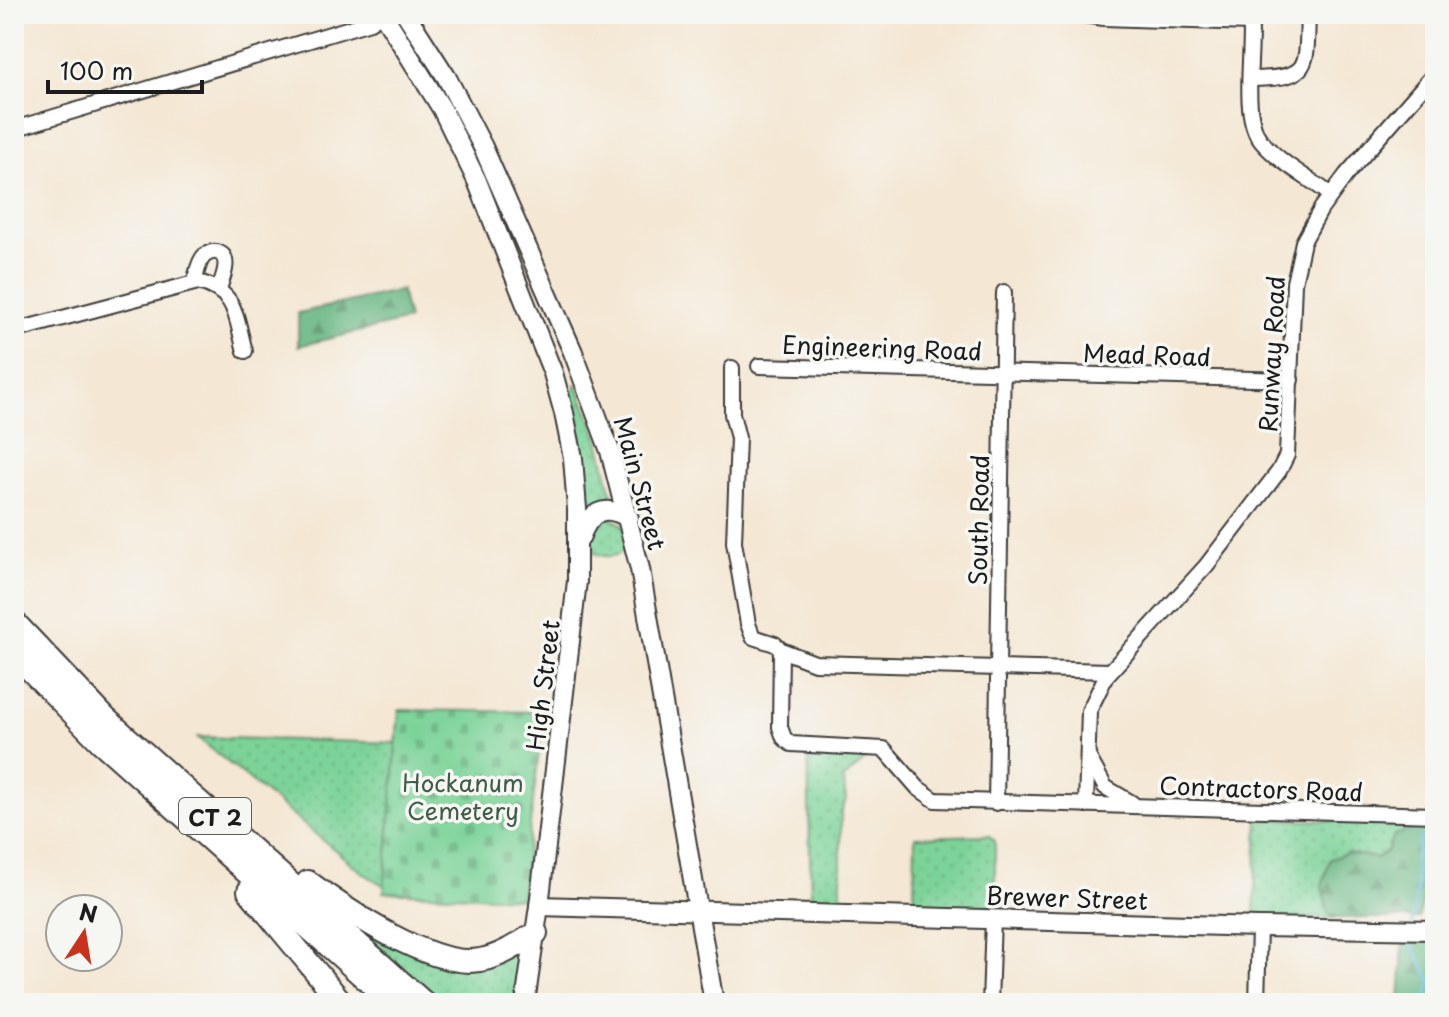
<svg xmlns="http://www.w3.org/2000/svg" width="1449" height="1017" font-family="'Playpen Sans',sans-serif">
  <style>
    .grass { fill: url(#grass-dots); stroke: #4c785a; stroke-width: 2 }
    .forest { fill: url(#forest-firs); stroke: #40684e; stroke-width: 2 }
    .cemetery { fill: url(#cemetery-stones); stroke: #4c785a; stroke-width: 2 }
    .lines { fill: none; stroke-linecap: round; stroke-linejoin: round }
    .stream { stroke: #60b9dd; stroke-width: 3 }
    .minor-casing { stroke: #3c3a37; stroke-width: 18 }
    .major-casing { stroke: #3c3a37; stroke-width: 22 }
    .highway-casing { stroke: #3c3a37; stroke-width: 26 }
    .minor { stroke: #fff; stroke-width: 14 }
    .major { stroke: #fff; stroke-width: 18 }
    .highway { stroke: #fff; stroke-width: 22 }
    .labels { text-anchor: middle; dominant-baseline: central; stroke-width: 7; stroke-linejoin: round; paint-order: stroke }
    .shield { fill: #f6f6f2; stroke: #5d5d5c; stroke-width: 2 }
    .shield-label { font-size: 22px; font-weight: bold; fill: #1c1c1c }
    .street-label { font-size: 24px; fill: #1c1c1c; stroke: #f6f6f2 }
    .park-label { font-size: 24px; fill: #3e5c47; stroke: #f6f6f2 }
  </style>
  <defs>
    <pattern id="grass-dots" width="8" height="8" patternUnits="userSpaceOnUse" patternTransform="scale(2)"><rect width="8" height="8" fill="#7cd398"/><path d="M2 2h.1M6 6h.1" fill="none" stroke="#6bb582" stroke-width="1.8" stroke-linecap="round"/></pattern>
    <pattern id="forest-firs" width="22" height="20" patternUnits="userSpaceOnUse" patternTransform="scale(2)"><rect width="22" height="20" fill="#65b580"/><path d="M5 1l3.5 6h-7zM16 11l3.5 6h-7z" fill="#529268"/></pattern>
    <pattern id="cemetery-stones" width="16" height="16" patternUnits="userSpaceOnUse" patternTransform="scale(2)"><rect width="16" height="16" fill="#7cd398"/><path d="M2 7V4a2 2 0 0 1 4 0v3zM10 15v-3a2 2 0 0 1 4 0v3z" fill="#6bb582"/></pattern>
  </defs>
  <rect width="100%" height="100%" fill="#f6f6f2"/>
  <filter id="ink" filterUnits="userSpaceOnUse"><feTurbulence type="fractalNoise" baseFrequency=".0125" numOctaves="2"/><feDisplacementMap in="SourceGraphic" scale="16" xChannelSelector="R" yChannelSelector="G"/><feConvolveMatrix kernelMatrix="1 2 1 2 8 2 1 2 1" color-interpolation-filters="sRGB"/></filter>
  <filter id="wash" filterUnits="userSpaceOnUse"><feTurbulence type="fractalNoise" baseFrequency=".006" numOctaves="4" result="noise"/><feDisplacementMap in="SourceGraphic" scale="32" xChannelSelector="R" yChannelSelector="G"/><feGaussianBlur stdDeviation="1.8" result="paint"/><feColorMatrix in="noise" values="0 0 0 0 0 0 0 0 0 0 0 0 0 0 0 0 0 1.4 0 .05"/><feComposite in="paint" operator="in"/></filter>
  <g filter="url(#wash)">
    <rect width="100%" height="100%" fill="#f4e7d3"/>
    <g class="grass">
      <polygon points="577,384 598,436 614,503 587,510 571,393"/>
      <path d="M608,517L622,524L630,547C616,558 606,559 590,551V532Z"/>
      <polygon points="197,737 397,743 385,886 363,873"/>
      <polygon points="808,755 865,756 864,761 843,779 846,800 841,813 841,904 811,903"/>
      <polygon points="1258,819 1435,824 1435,838 1431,830 1394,835 1387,851 1377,858 1346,853 1328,913 1339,918 1254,918"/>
      <polygon points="989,835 995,841 995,913 914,908 915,837"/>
      <polygon points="345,917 411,950 524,949 514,1003 442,1003"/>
    </g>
    <g class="forest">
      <polygon points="401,290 408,320 298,346 298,313"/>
      <polygon points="1421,827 1431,830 1435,838 1435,849 1419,918 1339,918 1328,913 1322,886 1330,859 1346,853 1377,858 1387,851 1394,835"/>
      <polygon points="1435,941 1435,1003 1400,1003 1403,942"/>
    </g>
    <polygon class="cemetery" points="399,710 544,712 521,898 384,892"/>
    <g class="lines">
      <g class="stream">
        <polyline points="1412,924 1417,889 1415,862 1420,837"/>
        <polyline points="1412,935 1412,945 1432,983 1423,1003"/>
      </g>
    </g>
  </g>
  <g filter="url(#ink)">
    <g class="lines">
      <g class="minor-casing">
        <g id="minor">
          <polyline points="1078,14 1104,18 1251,23"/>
          <path d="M1250,14C1255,48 1239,116 1262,142C1280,163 1309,178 1331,195"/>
          <path d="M1251,79C1312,78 1306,68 1308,14"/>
          <polyline points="14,129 370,22 382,14"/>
          <path d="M194,282C197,274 198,262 204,256C208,253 212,251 217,252C233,257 222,279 219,289"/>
          <path d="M14,331L198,282C238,292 235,316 245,351"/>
          <polyline points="759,366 1291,380"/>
          <polyline points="732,368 732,414 738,438 734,542 748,624 753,637 775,644 781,650 780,727 784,738 791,744 884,749 918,788 935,800 1435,815"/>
          <polyline points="781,650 815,663 1110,671"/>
          <polyline points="998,668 1004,292"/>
          <polyline points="1088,756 1105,787 1132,803"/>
          <polyline points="996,803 998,678"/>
          <polyline points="1086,805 1089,711 1106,676 1206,566 1279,471 1287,455 1294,283 1303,242 1321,209 1346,175 1435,73"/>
          <polyline points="990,1003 993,919"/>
          <polyline points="1257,1003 1259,927"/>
        </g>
      </g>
      <g class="major-casing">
        <g id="major">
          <polyline points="383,14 442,109 477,181 553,373 564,413 573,458 577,509 577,581 539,906 525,1003"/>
          <polyline points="406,14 447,78 483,147 573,352 610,451 640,569 714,1003"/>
          <path d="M580,538C590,512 603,503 629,518"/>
          <polyline points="539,906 1259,927 1435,930"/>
        </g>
      </g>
      <g class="highway-casing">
        <g id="highway">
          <polyline points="14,622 106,719 424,1003"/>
          <polyline points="14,653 100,741 393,1003"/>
          <path d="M308,882C346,910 432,969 480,960C500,957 519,944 536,933"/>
          <polyline points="249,891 342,1003"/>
        </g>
      </g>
      <use href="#minor" class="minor"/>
      <use href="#major" class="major"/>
      <use href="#highway" class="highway"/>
    </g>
  </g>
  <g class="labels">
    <rect class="shield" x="179" y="798" width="72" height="36" rx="6"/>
    <g class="shield-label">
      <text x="215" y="816">CT 2</text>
    </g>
    <g class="street-label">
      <text transform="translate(882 347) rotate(2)">Engineering Road</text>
      <text transform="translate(1147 354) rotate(2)">Mead Road</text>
      <text transform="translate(1271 354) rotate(-87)">Runway Road</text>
      <text transform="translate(641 483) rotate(75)">Main Street</text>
      <text transform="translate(978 520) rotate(-89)">South Road</text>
      <text transform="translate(542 685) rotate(-83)">High Street</text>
      <text transform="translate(1261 788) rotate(2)">Contractors Road</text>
      <text transform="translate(1067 897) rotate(2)">Brewer Street</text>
    </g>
    <g class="park-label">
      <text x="463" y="782">Hockanum<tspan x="463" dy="28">Cemetery</tspan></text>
    </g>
  </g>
  <rect width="1449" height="1017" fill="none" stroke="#f6f6f2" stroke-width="48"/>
  <g transform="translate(84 933) rotate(12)"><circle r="38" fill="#f6f6f2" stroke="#9f9f9c" stroke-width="2"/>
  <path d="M0-6L14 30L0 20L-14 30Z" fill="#c8321e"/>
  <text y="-12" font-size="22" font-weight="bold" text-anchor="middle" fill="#1c1c1c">N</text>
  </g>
  <path d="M48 80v12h154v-12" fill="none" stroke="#1c1c1c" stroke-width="4"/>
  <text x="60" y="80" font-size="24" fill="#1c1c1c" stroke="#f6f6f2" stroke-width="6" paint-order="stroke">100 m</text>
</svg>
